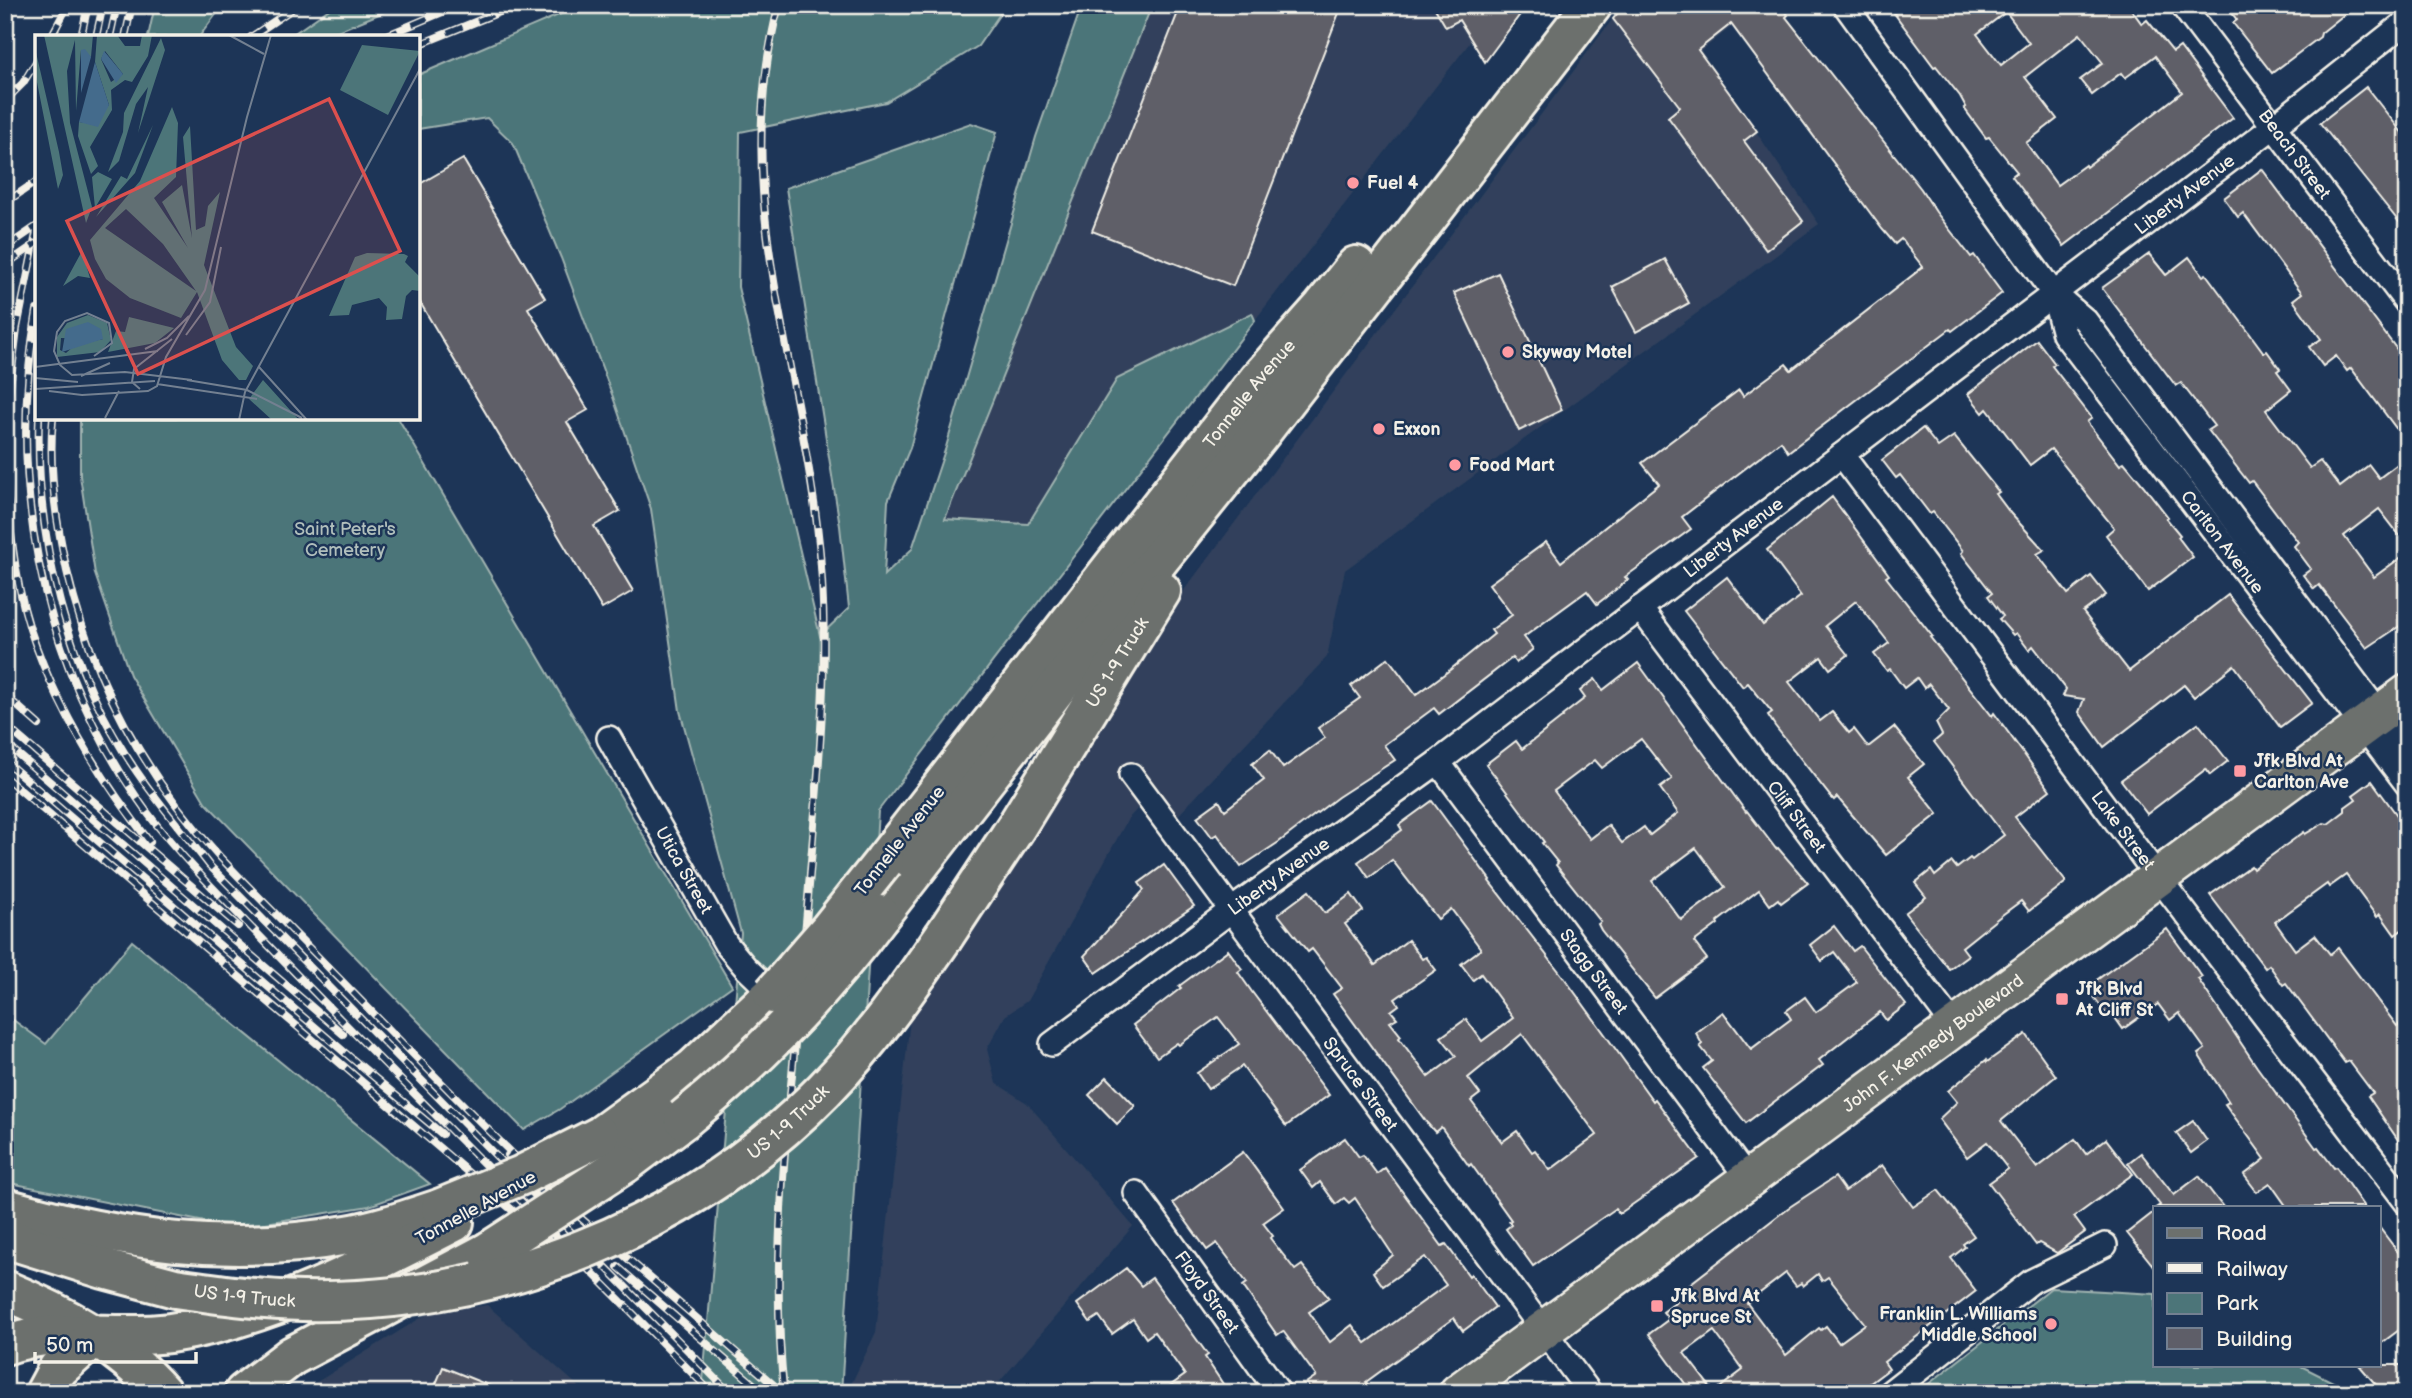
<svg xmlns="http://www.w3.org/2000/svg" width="2412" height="1398" font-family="'Balsamiq Sans',sans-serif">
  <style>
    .built { fill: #30415c }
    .green { fill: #4c7579; stroke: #a0b3b0; stroke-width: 2 }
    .building { fill: #5e5e68; stroke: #f4f1e8; stroke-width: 2; fill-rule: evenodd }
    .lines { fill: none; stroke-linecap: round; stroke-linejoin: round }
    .street-casing { stroke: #f4f1e8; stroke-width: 28 }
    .primary-casing { stroke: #f4f1e8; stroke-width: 42 }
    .highway-casing { stroke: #f4f1e8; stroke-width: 44 }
    .street { stroke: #1d3557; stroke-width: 23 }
    .primary { stroke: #6c706d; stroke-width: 37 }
    .highway { stroke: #6c706d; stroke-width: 38 }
    .rail-casing { stroke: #f4f1e8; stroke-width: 8 }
    .rail { stroke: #1d3557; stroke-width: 5; stroke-dasharray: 16; stroke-linecap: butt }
    .highway-bridge-casing { stroke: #f4f1e8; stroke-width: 44; stroke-linecap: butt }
    .highway-bridge { stroke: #6c706d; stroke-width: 38 }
    .poi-dot { fill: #ff9aa2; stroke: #1d3557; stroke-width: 2.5 }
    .labels { text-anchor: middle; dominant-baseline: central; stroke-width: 5; stroke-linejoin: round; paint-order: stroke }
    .street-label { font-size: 18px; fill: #f4f1e8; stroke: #1d3557 }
    .poi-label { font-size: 18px; font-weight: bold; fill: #f4f1e8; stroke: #1d3557; text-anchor: start }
    .park-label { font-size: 18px; fill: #b1bfbc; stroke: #1d3557 }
    .inset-road { fill: none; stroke: #738091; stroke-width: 2 }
    .view { fill: #dc504e; fill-opacity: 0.15; stroke: #dc504e; stroke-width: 3.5 }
    .inset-edge { fill: none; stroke: #f4f1e8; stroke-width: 3.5 }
  </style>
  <rect width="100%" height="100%" fill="#1d3557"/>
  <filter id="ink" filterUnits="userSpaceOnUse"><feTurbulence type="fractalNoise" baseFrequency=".0143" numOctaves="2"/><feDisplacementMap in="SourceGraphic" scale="14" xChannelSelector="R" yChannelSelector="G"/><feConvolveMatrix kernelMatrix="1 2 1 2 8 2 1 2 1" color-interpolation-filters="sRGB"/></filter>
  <g filter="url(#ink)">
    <g class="built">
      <polygon points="1152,5 1499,5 1255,320 1252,313 1117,379 1028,524 945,519"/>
      <polygon points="1623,5 1759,5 1701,51 1819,224 1345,570 1327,657 1173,821 1151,794 1128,819 1027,1001 1005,1016 987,1049 996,1083 1027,1103 1133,1226 990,1393 847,1393 876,1332 918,945"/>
      <polygon points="487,1305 586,1393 299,1393 427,1314"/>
    </g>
    <g class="green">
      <polygon points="155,5 223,5 199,37 148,37"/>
      <polygon points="335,5 401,5 323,37 289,37"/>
      <polygon points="582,5 1006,5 978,46 886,102 740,132 738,287 820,636 849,608 840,526 786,188 971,123 997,132 910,448 888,501 884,575 912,549 946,447 1036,137 1082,5 1152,5 945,519 1028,524 1117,379 1252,313 1255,320 878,811 841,1393 702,1393 741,933 680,711 651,509 613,397 561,258 513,143 487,118 418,129 418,75"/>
      <polygon points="80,418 398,418 732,986 560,1109 524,1130 205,802 130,675 95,574 80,476"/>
      <polygon points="132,941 430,1184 369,1206 235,1228 5,1182 5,1014 46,1044"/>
      <polygon points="2051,1288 2155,1294 2155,1365 2299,1365 2355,1393 1917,1393"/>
    </g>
    <g class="building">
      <polygon points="1181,5 1342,5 1233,286 1092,231"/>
      <polygon points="1433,5 1527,5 1485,62 1459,20 1446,27"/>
      <polygon points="1624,5 1780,5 1788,15 1786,17 1921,189 1936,212 1971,257 1974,255 2002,293 1952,331 1950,329 1788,452 1781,441 1682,517 1691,529 1625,577 1628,580 1597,604 1587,591 1524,637 1533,649 1516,663 1512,658 1439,714 1434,708 1384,745 1395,760 1338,797 1279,842 1241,867 1217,834 1212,837 1197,817 1219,801 1225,810 1264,780 1252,764 1270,750 1283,768 1325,738 1318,728 1360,698 1351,686 1388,658 1416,695 1451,669 1494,634 1491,630 1512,615 1489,584 1546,542 1561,562 1659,484 1642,463 1739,390 1743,396 1786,364 1791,370 1923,267 1901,239 1895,244 1882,229 1731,24 1698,50 1757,131 1744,141 1803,221 1766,250 1668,117 1680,107 1613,19"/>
      <path d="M1888,5H2128L2142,24L2147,20L2173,52L2180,47L2233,118L2064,246L2012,176L2017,172L1989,137L1986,138L1964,108L1966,107L1960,96L1936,66L1934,67ZM2006,12L2029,43L2001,65L1977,34ZM2080,34L2103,63L2080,80L2092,95L2121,73L2125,78L2155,56L2182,92L2086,167L2085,165L2057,185L2026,143L2057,119L2025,77Z"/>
      <polygon points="2226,5 2356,5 2321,33 2320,37 2272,73 2233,23 2237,20"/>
      <polygon points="2366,87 2407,139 2407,232 2320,123"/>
      <polygon points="463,159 545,298 528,308 588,410 567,422 620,511 594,526 633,591 602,609 418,299 418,185"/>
      <polygon points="2262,169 2407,363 2407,443 2351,368 2347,371 2336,356 2323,366 2309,347 2321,339 2293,300 2302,293 2243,213 2238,217 2224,198"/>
      <polygon points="2149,254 2166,275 2189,257 2203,276 2206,274 2264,353 2267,351 2280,369 2277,371 2291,390 2266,410 2310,468 2320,461 2340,487 2369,465 2379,478 2407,457 2407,545 2379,509 2344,536 2374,577 2407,553 2407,621 2367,648 2319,585 2314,589 2303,575 2311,569 2294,546 2298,542 2252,481 2249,483 2208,430 2214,426 2181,383 2176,386 2102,288"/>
      <polygon points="1665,259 1689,303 1636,332 1612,287"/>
      <polygon points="1498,273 1562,410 1519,431 1454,293"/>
      <polygon points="2037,340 2055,364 2052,366 2092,418 2087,422 2120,465 2124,462 2143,485 2168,517 2166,518 2180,535 2178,537 2193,557 2148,591 2106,535 2114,528 2051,449 2030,465 1987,409 1983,413 1968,394"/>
      <polygon points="1923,428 1938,447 1954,436 1999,492 1996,494 2011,514 2044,550 2037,554 2068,594 2091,576 2106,595 2083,612 2129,671 2228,595 2312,703 2280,727 2234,665 2194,697 2184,685 2104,747 2079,712 2084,699 2063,696 2066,689 2033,646 2029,650 2016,633 2013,635 1999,619 2003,616 1988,596 1992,593 1961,553 1963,551 1933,512 1930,514 1900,475 1896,478 1882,460"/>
      <polygon points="1832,497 1889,575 1886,577 1932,636 1930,637 1992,716 1994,713 2050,790 2015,817 2066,882 2029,911 2021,901 2002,915 1962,947 1968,955 1949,969 1905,913 1926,897 1915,883 1931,870 1935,876 1952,862 1957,868 1970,858 1972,860 2004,835 1934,742 1942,735 1936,723 1949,710 1929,684 1924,688 1917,678 1904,688 1890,669 1887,671 1874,654 1889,643 1856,601 1825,626 1848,655 1830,669 1821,657 1789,682 1820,721 1832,712 1849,733 1854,729 1868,747 1894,727 1924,764 1908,777 1938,814 1886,855 1837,797 1834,800 1830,796 1775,726 1768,715 1772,712 1748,683 1743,687 1684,611 1727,577 1763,625 1801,596 1767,550"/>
      <path d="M1638,663L1746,812L1747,811L1776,849L1778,848L1808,883L1781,903L1778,899L1770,905L1759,890L1717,922L1718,924L1694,942L1707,959L1655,998L1601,930L1598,924L1601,922L1556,865L1558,863L1542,843L1544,842L1486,764L1516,741L1522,749L1563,717L1562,716L1585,698L1580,691L1595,679L1603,690ZM1641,739L1672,779L1660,788L1678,813L1650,835L1644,827L1622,843L1608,825L1590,839L1554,791L1595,760L1602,768ZM1696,848L1725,887L1681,920L1652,881Z"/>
      <polygon points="2198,723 2228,761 2210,775 2206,769 2147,814 2121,780"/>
      <polygon points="2372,781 2407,829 2407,926 2395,935 2380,914 2377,917 2346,875 2329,887 2327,884 2275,922 2295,950 2315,935 2330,954 2338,948 2397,1026 2407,1018 2407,1153 2368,1096 2373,1093 2349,1061 2345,1063 2286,983 2283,985 2269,965 2265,968 2210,895 2251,866 2253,869 2304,832 2305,834 2324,823 2328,824 2345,811 2345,807 2356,799 2353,795"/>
      <path d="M1432,801L1490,880L1489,881L1565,979L1653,1101L1655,1099L1699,1158L1619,1214L1615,1209L1533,1266L1506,1229L1511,1225L1509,1221L1511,1220L1471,1164L1469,1166L1441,1127L1435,1132L1427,1123L1333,994L1342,988L1312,949L1308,952L1278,914L1309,891L1325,913L1351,894L1363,911L1345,924L1375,965L1408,940L1422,959L1426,957L1436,970L1395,999L1399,1005L1391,1011L1397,1018L1390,1022L1401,1036L1399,1038L1428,1077L1456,1056L1441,1037L1466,1019L1482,1041L1513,1018L1481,974L1473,980L1461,964L1481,949L1451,909L1438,919L1392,860L1369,878L1358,862L1402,830L1399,825ZM1522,1034L1597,1135L1550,1170L1535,1150L1532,1152L1517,1131L1502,1142L1471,1101L1480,1094L1468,1078Z"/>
      <polygon points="1164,865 1194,906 1096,973 1084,956 1144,890 1139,883"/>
      <polygon points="1834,926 1853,951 1860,946 1906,1005 1886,1020 1880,1012 1819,1060 1823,1065 1746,1123 1703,1068 1712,1061 1700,1046 1702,1044 1696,1033 1723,1012 1751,1049 1791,1019 1786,1011 1805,997 1816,1012 1857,982 1834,952 1822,961 1810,945"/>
      <polygon points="2167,929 2202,977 2198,979 2257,1067 2316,1148 2318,1147 2334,1168 2336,1167 2364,1207 2287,1207 2270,1183 2257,1192 2244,1175 2265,1159 2225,1104 2229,1102 2198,1054 2205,1049 2179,1013 2170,1020 2158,1004 2123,1029 2113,1015 2109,1018 2087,987"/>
      <polygon points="1228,950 1242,969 1238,972 1252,992 1329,1095 1286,1126 1242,1066 1208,1089 1197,1073 1239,1044 1218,1017 1179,1045 1177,1043 1157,1057 1133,1025 1181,988 1179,986"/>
      <polygon points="2026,1034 2056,1076 2001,1121 2037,1168 2075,1139 2086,1154 2106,1139 2133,1174 2074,1217 2085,1232 2057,1253 2039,1243 2036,1245 1989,1183 2008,1169 1987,1142 1967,1157 1939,1119 1957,1102 1948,1091 1986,1060 1987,1062"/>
      <polygon points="1107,1077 1135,1106 1117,1124 1089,1095"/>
      <polygon points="2193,1121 2207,1141 2191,1153 2176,1133"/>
      <polygon points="1345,1138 1359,1157 1363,1155 1377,1174 1385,1168 1442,1246 1446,1244 1469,1276 1471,1274 1495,1307 1463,1331 1454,1318 1366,1382 1374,1393 1314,1393 1306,1383 1316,1376 1283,1331 1277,1335 1243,1286 1247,1283 1217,1243 1207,1250 1173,1203 1243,1152 1284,1208 1263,1223 1273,1236 1270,1238 1295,1270 1302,1265 1329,1298 1309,1312 1330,1342 1352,1325 1366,1343 1446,1285 1425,1257 1383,1286 1373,1272 1393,1255 1355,1198 1349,1203 1344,1198 1336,1204 1320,1182 1313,1188 1300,1170"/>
      <polygon points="2141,1153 2174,1195 2199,1176 2223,1207 2157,1207 2160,1205 2128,1163"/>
      <path d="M1882,1165L1913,1207L1938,1190L1952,1207L1974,1236L1963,1244L1965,1247L1951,1258L1976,1291L1884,1362L1889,1369L1857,1393H1692L1649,1334L1669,1319L1663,1312L1686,1295L1682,1290L1788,1208L1835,1177L1845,1191ZM1786,1273L1796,1286L1801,1283L1803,1286L1818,1274L1822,1281L1828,1277L1865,1324L1839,1343L1826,1326L1821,1330L1819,1328L1786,1355L1747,1303ZM1714,1331L1743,1370L1714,1392L1684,1353Z"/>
      <polygon points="2155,1211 2155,1268 2127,1233"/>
      <polygon points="2379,1227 2407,1264 2407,1324 2379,1345"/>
      <polygon points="1126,1268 1141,1286 1152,1278 1208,1355 1205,1357 1229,1393 1160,1393 1185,1375 1154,1332 1146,1338 1133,1319 1112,1334 1099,1316 1090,1322 1077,1304"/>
      <polygon points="2359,1365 2407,1365 2407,1380 2392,1393 2383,1393"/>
      <polygon points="443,1367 505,1392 505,1393 432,1393"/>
    </g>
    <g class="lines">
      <g class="street-casing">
        <g id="street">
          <polyline points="1845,5 2053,293 2085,320 2407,751"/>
          <path id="s1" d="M2182,5L2407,303"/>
          <path id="s2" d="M2053,293L2064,334L2407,784"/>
          <path id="s3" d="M1842,455L2158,877L2407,1203"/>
          <path id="s4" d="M1640,608L1954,1026"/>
          <path id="s5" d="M609,738L726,944L746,968L773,994"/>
          <path id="s6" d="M1438,762L1749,1180"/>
          <path id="s7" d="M1131,775L1590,1393"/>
          <path id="s8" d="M1052,1044L1233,909L1438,762L2273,127L2407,21"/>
          <path id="s9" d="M1136,1193L1279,1393"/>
          <polyline points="1889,1393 2032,1281 2105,1245"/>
        </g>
      </g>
      <g class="primary-casing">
        <g id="primary">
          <path id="s10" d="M1458,1393L2407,694"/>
        </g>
      </g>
      <g class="highway-casing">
        <g id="highway">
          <path id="s11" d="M884,861L1259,379L1323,307L1356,266"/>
          <polyline points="880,915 1084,653 1259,435 1592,5"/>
          <path id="s12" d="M944,936L1016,827L1161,591"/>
          <polyline points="600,1136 693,1069 773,994"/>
          <polyline points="624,1164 684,1119"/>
          <path d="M5,1208C119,1240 229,1257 347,1235C378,1230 409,1219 439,1209"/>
          <polyline points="5,1238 104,1269 175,1288"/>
          <path d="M5,1290C63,1314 120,1345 162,1393"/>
          <path d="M5,1345C56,1326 117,1340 170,1333C269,1318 367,1267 454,1222"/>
          <polyline points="45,1393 58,1369 95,1336"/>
          <polyline points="244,1393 292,1356 488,1252"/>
        </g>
      </g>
      <use href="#street" class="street"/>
      <use href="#primary" class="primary"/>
      <use href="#highway" class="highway"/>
      <g class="rail-casing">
        <g id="rail">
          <path d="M779,5C730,189 796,346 817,525C829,621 823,716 815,812C808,903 800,994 791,1085C781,1188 773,1289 784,1393"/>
          <polyline points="51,37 68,5"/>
          <polyline points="81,37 88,5"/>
          <polyline points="96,37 103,5"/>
          <polyline points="110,37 117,5"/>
          <polyline points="125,37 132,5"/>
          <polyline points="251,37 298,5"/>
          <polyline points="383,37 459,5"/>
          <polyline points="418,45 517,5"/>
          <polyline points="5,101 23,83 37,60"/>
          <polyline points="5,203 37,181"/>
          <polyline points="5,248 37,226"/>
          <polyline points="5,265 37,243"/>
          <path d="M37,310C7,479 39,655 137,798C166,841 207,882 243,919C288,966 334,1013 380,1059C490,1170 601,1281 712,1393"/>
          <path d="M39,418C35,541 67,671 137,772C159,804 185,834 209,865L730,1393"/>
          <path d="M53,418C48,468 56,522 67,571C92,680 144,775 220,857C254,893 289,927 324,963C388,1028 452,1095 518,1159"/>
          <polyline points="5,429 17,328 37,229"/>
          <path d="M5,450C8,510 12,572 30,629C56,708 99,777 150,842"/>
          <polyline points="5,695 39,725"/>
          <polyline points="5,725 238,926"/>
          <polyline points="5,743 343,1034"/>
          <polyline points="5,761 350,1057 442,1134"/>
          <polyline points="5,777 559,1250"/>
          <polyline points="508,1155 783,1393"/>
          <polyline points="618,1267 764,1393"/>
        </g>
      </g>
      <use href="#rail" class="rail"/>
      <g class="highway-bridge-casing">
        <g id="highway-bridge">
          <polyline points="773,994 829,930 884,861"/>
          <path d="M684,1119C758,1059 823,992 880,915"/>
          <polyline points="441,1208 522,1175 600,1136"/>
          <polyline points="488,1252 624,1164"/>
          <path id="s13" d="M175,1288C217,1294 259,1300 302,1301C494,1305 689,1228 824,1090C870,1043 907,990 944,936"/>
        </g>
      </g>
      <use href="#highway-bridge" class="highway-bridge"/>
    </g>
  </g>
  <g class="poi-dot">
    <circle cx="1353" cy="183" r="7"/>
    <circle cx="1508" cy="352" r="7"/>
    <circle cx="1379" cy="429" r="7"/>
    <circle cx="1455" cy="465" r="7"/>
    <rect x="2233" y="764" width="14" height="14" rx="3.5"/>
    <rect x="2055" y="992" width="14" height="14" rx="3.5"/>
    <rect x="1650" y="1299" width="14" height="14" rx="3.5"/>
    <circle cx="2051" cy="1324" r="7"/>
  </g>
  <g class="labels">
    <g class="street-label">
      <text stroke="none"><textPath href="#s1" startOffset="187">Beach Street</textPath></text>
      <text stroke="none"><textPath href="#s8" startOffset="1416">Liberty Avenue</textPath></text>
      <text stroke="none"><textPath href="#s11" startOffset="593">Tonnelle Avenue</textPath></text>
      <text stroke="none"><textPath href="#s8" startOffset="849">Liberty Avenue</textPath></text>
      <text stroke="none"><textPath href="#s2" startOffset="304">Carlton Avenue</textPath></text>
      <text stroke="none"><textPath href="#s12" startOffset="324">US 1-9 Truck</textPath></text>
      <text stroke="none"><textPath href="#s4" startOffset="261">Cliff Street</textPath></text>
      <text stroke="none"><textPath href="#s3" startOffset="469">Lake Street</textPath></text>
      <text transform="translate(900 841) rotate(-52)">Tonnelle Avenue</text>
      <text stroke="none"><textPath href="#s5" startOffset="152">Utica Street</textPath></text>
      <text stroke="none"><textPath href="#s8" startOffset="282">Liberty Avenue</textPath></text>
      <text stroke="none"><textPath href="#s6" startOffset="261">Stagg Street</textPath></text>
      <text stroke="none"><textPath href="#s10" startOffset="590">John F. Kennedy Boulevard</textPath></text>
      <text stroke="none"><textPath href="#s7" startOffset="385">Spruce Street</textPath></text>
      <text stroke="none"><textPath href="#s13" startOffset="658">US 1-9 Truck</textPath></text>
      <text transform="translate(476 1208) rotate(-29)">Tonnelle Avenue</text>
      <text stroke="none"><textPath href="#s9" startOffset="122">Floyd Street</textPath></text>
      <text stroke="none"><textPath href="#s13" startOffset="70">US 1-9 Truck</textPath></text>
    </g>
    <g class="poi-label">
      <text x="1367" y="183">Fuel 4</text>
      <text x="1522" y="352">Skyway Motel</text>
      <text x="1393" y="429">Exxon</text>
      <text x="1469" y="465">Food Mart</text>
      <text x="2254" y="761">Jfk Blvd At<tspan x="2254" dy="21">Carlton Ave</tspan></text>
      <text x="2076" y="989">Jfk Blvd<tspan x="2076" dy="21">At Cliff St</tspan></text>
      <text x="1671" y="1296">Jfk Blvd At<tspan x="1671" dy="21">Spruce St</tspan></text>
      <text x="2037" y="1314" text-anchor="end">Franklin L. Williams<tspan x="2037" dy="21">Middle School</tspan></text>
    </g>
    <g class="park-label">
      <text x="345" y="529">Saint Peter's<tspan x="345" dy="21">Cemetery</tspan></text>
    </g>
  </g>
  <g transform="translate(35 35)">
    <rect width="385" height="385" fill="#1d3557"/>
    <path d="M9,0H58L56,22L46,15L41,76L40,5L32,36L35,88L57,172L51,188ZM62,0H82L90,11H105L107,0H117L113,21L97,47L90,45L76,55L77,75L55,112L63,131L56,139L43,101L44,87L58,89L74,70L60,27ZM70,16L88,39L76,47L66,24ZM126,3L130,15L103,98L113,52L101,69L84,126L73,137L88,97L89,78ZM327,10L385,16L353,80L305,55ZM0,13L24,117L28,140L23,154L0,37ZM137,72L143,88L141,142L119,163L153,213L127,167L147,150L157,203L148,102L155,91L161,195L170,191L173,171L185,157L169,230L201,312L218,331L211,345H204L187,325L162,257L146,283L95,263L71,244L60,224L55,205L105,146ZM91,174L128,209L161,256L70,193ZM118,90L100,138L61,182L86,141L92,144ZM63,137L77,144L60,173L57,142ZM47,216L55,243L43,241L28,251ZM332,218L369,219L373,221L370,227L385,242V256L377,255L371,261L367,284L351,285L352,272L344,263L317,270L314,280L294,281L320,222ZM53,280L72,288L76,305L65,317L22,322V302L32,288ZM26,303L68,304L40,310L31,318L25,315ZM94,282L139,293L120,308L73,317L81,296L90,297ZM228,345L264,385H237L214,364Z" fill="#4c7579" fill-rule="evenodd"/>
    <path d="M50,14L56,22L46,58V15ZM69,16L88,39L81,48L66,24ZM60,27L74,70L63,92L44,87ZM53,287L66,294L68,304L27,317L31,294Z" fill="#446b8c"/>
    <path class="inset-road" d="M194,0L229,19M151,300L175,267L186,212M110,314L132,303L154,281M59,321L77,308L74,288L52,278L30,286L22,297L19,316L25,330L37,340L90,337L157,345M0,332L123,316M224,332L272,385M46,341L75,328M0,343L43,347M152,345L212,355L267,383M122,349L222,364M0,354L120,346M105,354L97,347L99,334L137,304M14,356L47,360L113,356L122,351L131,322L170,255L212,82L236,0M70,383L84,356M204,385L210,357L385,34"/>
    <path class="view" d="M294,64L365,216L103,339L32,186Z"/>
    <rect width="385" height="385" class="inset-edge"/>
  </g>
  <rect width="2412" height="1398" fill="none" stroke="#1d3557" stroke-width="28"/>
  <rect x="14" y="14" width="2384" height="1370" fill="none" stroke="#f4f1e8" stroke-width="2.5" filter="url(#ink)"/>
  <rect x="2153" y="1206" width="228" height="161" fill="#1d3557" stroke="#738091" stroke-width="2"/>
  <rect x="2167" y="1228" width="35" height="10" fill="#6c706d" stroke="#738091" stroke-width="2"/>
  <text x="2216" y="1240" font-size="21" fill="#f4f1e8">Road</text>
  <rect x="2167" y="1263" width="35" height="10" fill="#f4f1e8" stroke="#738091" stroke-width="2"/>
  <text x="2216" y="1276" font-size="21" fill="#f4f1e8">Railway</text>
  <rect x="2167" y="1293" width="35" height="21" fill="#4c7579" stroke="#738091" stroke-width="2"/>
  <text x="2216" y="1310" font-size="21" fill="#f4f1e8">Park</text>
  <rect x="2167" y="1328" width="35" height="21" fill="#5e5e68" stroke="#738091" stroke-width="2"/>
  <text x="2216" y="1346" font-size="21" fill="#f4f1e8">Building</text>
  <path d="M35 1352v10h161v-10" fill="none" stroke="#f4f1e8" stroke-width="3.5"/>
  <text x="46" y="1352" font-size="21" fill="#f4f1e8" stroke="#1d3557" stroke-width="5" paint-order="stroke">50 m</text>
</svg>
